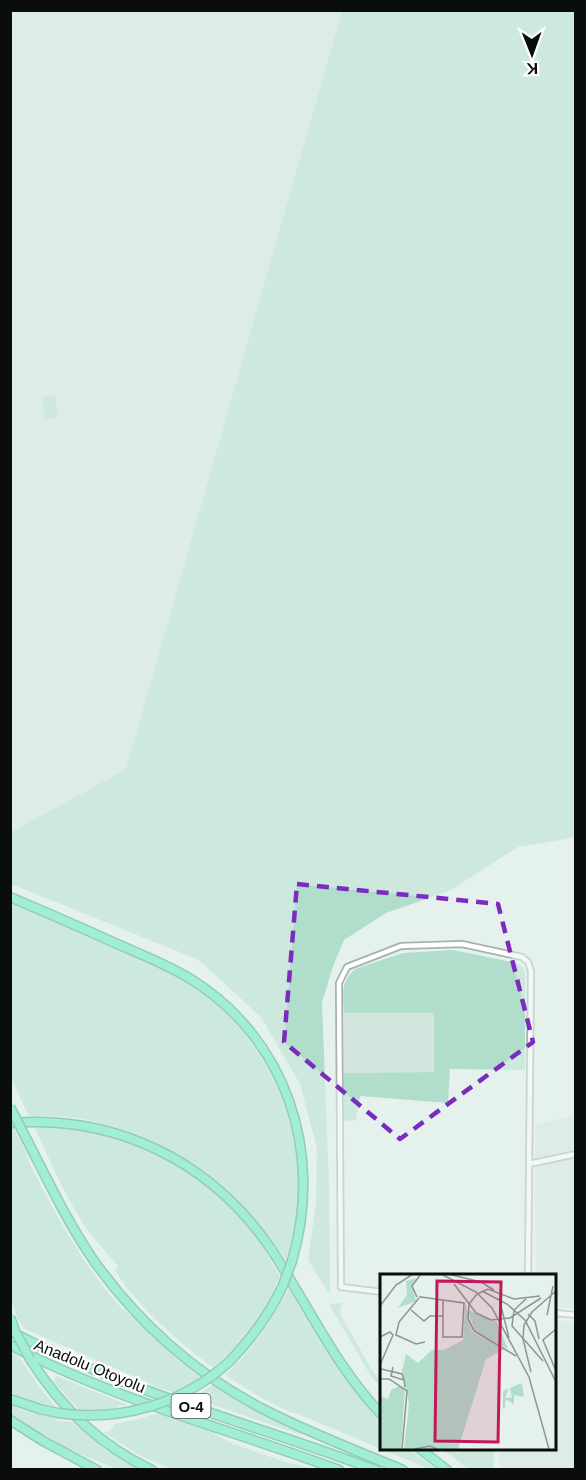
<svg xmlns="http://www.w3.org/2000/svg" width="586" height="1480" font-family="Arial,sans-serif">
  <style>
    .built { fill: #d3e6de }
    .grass { fill: #b0decb }
    .lines { fill: none; stroke-linecap: round; stroke-linejoin: round }
    .street-casing { stroke: #a7b2ad; stroke-width: 8 }
    .highway-casing { stroke: #349d7b; stroke-width: 11 }
    .street { stroke: #fff; stroke-width: 4.5 }
    .highway { stroke: #4bebb8; stroke-width: 8 }
    .highway-bridge-casing { stroke: #349d7b; stroke-width: 11; stroke-linecap: butt }
    .highway-bridge { stroke: #4bebb8; stroke-width: 8 }
    .marked { fill: none; stroke: #7b2cbf; stroke-width: 4.5; stroke-dasharray: 12 8; stroke-linejoin: round }
    .labels { text-anchor: middle; dominant-baseline: central; stroke-width: 4.5; stroke-linejoin: round; paint-order: stroke }
    .shield { fill: #fff; stroke: #535654; stroke-width: 1.5 }
    .shield-label { font-size: 15px; font-weight: bold; fill: #090d0b }
    .street-label { font-size: 16px; fill: #090d0b; stroke: #fff }
    .inset-road { fill: none; stroke: #8d9692; stroke-width: 1.5 }
    .view { fill: #c2185b; fill-opacity: 0.15; stroke: #c2185b; stroke-width: 3 }
    .inset-edge { fill: none; stroke: #090d0b; stroke-width: 3 }
  </style>
  <rect width="100%" height="100%" fill="#e5f1ec"/>
  <g class="built">
    <polygon points="11,11 342,11 126,769 11,833"/>
    <polygon points="434,1012 434,1072 344,1073 344,1013"/>
    <polygon points="575,1115 575,1309 555,1307 554,1276 536,1276 535,1178 536,1125"/>
    <polygon points="555,1320 575,1322 575,1469 499,1469 499,1449 554,1448"/>
  </g>
  <g class="grass">
    <polygon points="342,11 575,11 576,837 518,847 449,891 386,913 344,940 333,966 322,1003 329,1184 330,1295 308,1260 316,1203 317,1148 300,1084 261,1017 199,960 11,884 10,833 126,769"/>
    <polygon points="55,395 58,417 45,419 42,397"/>
    <path d="M11,903C47,918 83,935 119,951C139,959 159,967 177,977C235,1010 276,1066 292,1130C303,1174 302,1218 286,1260C273,1242 259,1223 244,1206C209,1167 161,1141 111,1126C100,1123 87,1119 75,1118C60,1116 45,1116 29,1116L11,1078Z"/>
    <path d="M453,950L516,963C521,964 523,968 525,973V1070L450,1069L448,1103L360,1096L356,1120L343,1121L344,1073L434,1072V1013H344C343,994 340,983 355,969L403,953Z"/>
    <path d="M34,1126C120,1128 192,1159 248,1226C261,1241 269,1259 280,1276L274,1288L275,1290C264,1312 250,1331 234,1350H233L213,1368C178,1340 139,1309 115,1270L118,1266C107,1252 95,1241 85,1226C64,1195 50,1160 34,1126Z"/>
    <path d="M10,1127H13L27,1154L26,1155L30,1164C50,1203 68,1238 94,1274C105,1289 116,1304 131,1316L132,1315L177,1359L203,1378L175,1393L150,1385L149,1383L25,1329L18,1320L10,1297Z"/>
    <path d="M289,1289C316,1337 344,1384 382,1424V1448L409,1449L436,1469H429L293,1412L292,1413L258,1396L225,1375C252,1351 271,1321 289,1289Z"/>
    <polygon points="343,1303 341,1307 340,1314 373,1372 382,1382 382,1388 371,1376 329,1304"/>
    <polygon points="11,1352 19,1357 44,1393 55,1406 36,1402 11,1393"/>
    <polygon points="56,1376 126,1404 125,1406 119,1405 117,1408 105,1410 78,1409 54,1382"/>
    <polygon points="214,1384 255,1409 301,1432 301,1435 193,1398"/>
    <polygon points="11,1405 26,1411 56,1418 56,1420 72,1422 107,1451 139,1469 117,1469 68,1449 45,1435 43,1437 11,1415"/>
    <polygon points="159,1413 210,1431 231,1443 285,1462 315,1469 171,1469 139,1455 103,1432 110,1431 114,1424 139,1419"/>
    <polygon points="442,1449 494,1449 493,1469 468,1469"/>
  </g>
  <g class="lines">
    <g class="street-casing">
      <g id="street">
        <polyline points="529,1164 576,1154"/>
        <polyline points="382,1292 341,1287 339,983 347,967 401,946 462,944 522,957 528,962 531,971 528,1276"/>
        <polyline points="554,1313 576,1315"/>
      </g>
    </g>
    <g class="highway-casing">
      <g id="highway">
        <path d="M10,897C45,912 80,927 115,943C140,954 166,964 189,978C287,1038 324,1153 292,1261"/>
        <path d="M10,1123C116,1114 212,1162 271,1249C308,1305 335,1366 382,1415"/>
        <path d="M28,1142C48,1181 67,1221 92,1258C136,1321 196,1375 265,1410C310,1433 357,1451 403,1470"/>
        <path d="M10,1331C126,1392 254,1424 376,1470"/>
        <path d="M10,1345C115,1400 229,1429 339,1470"/>
        <path d="M30,1359C60,1406 100,1446 152,1470"/>
        <path d="M230,1361C252,1338 270,1314 283,1285"/>
        <polyline points="10,1399 40,1409 58,1413"/>
        <polyline points="10,1420 43,1441 97,1470"/>
        <polyline points="419,1448 447,1470"/>
      </g>
    </g>
    <use href="#street" class="street"/>
    <use href="#highway" class="highway"/>
    <g class="highway-bridge-casing">
      <g id="highway-bridge">
        <polyline points="10,1107 28,1142"/>
        <polyline points="283,1285 292,1261"/>
        <polyline points="10,1317 15,1331 30,1359"/>
        <path d="M58,1413C121,1422 183,1404 230,1361"/>
      </g>
    </g>
    <use href="#highway-bridge" class="highway-bridge"/>
  </g>
  <path d="M0 0H586V1480H0ZM297,884L498,904L533,1042L400,1139L284,1042Z" fill="#e5f1ec" fill-opacity=".55" fill-rule="evenodd"/>
  <path class="marked" d="M297,884L498,904L533,1042L400,1139L284,1042Z"/>
  <g class="labels">
    <rect class="shield" x="171.5" y="1394" width="39" height="24" rx="4.5"/>
    <g class="shield-label">
      <text x="191" y="1406">O-4</text>
    </g>
    <g class="street-label">
      <text transform="translate(90 1366) rotate(22)">Anadolu Otoyolu</text>
    </g>
  </g>
  <g transform="translate(380 1274)">
    <rect width="176" height="176" fill="#e5f1ec"/>
    <path d="M85,28L92,58L125,75L106,85L78,175H24L29,130L22,97L26,80L38,89L52,76H64L83,66ZM88,36L117,48L128,75L95,58ZM142,109L144,123L134,121V131L128,126L125,127V134H123V117L129,114L125,124H132L130,114Z" fill="#b0decb"/>
    <path d="M37,4L32,11L36,27L18,34L27,21L26,7ZM19,112L25,114L21,175H0V122L8,125L11,116Z" fill="#b0decb"/>
    <path class="inset-road" d="M61,0L96,18L112,34L149,103L169,175M68,0L101,8L114,16M74,10L96,39L111,46L130,44L161,24M102,17L127,30L145,46L176,108M37,23L32,12L41,0M39,23H41L84,29L82,63H63V26M39,24L19,48L16,61L36,70L45,68M119,24L129,64M146,25L134,36L132,52L163,87M0,32L16,11L33,0M31,36L44,47L50,42H63M148,40L155,47L159,65M167,41L173,12M176,55L163,66L176,97M0,63L10,58L13,61L0,91M136,82L94,57L88,44L89,30L97,20L108,15L134,25L160,22M13,93L11,102L24,106L25,113M1,95L22,100L24,106M151,98L143,65L144,51L152,38L176,17M0,105H9L27,117L22,175M35,175L50,172L57,175"/>
    <path class="view" d="M57,7L121,8L118,168L55,167Z"/>
    <rect width="176" height="176" class="inset-edge"/>
  </g>
  <rect width="586" height="1480" fill="none" stroke="#090d0b" stroke-width="24"/>
  <g transform="translate(532 54) rotate(179)" stroke="#ffffff" stroke-width="4.5" paint-order="stroke">
  <path d="M0-4.5L10 22L0 15L-10 22Z" fill="#090d0b"/>
  <text y="-9" font-size="16" font-weight="bold" text-anchor="middle" fill="#090d0b">K</text>
  </g>
</svg>
